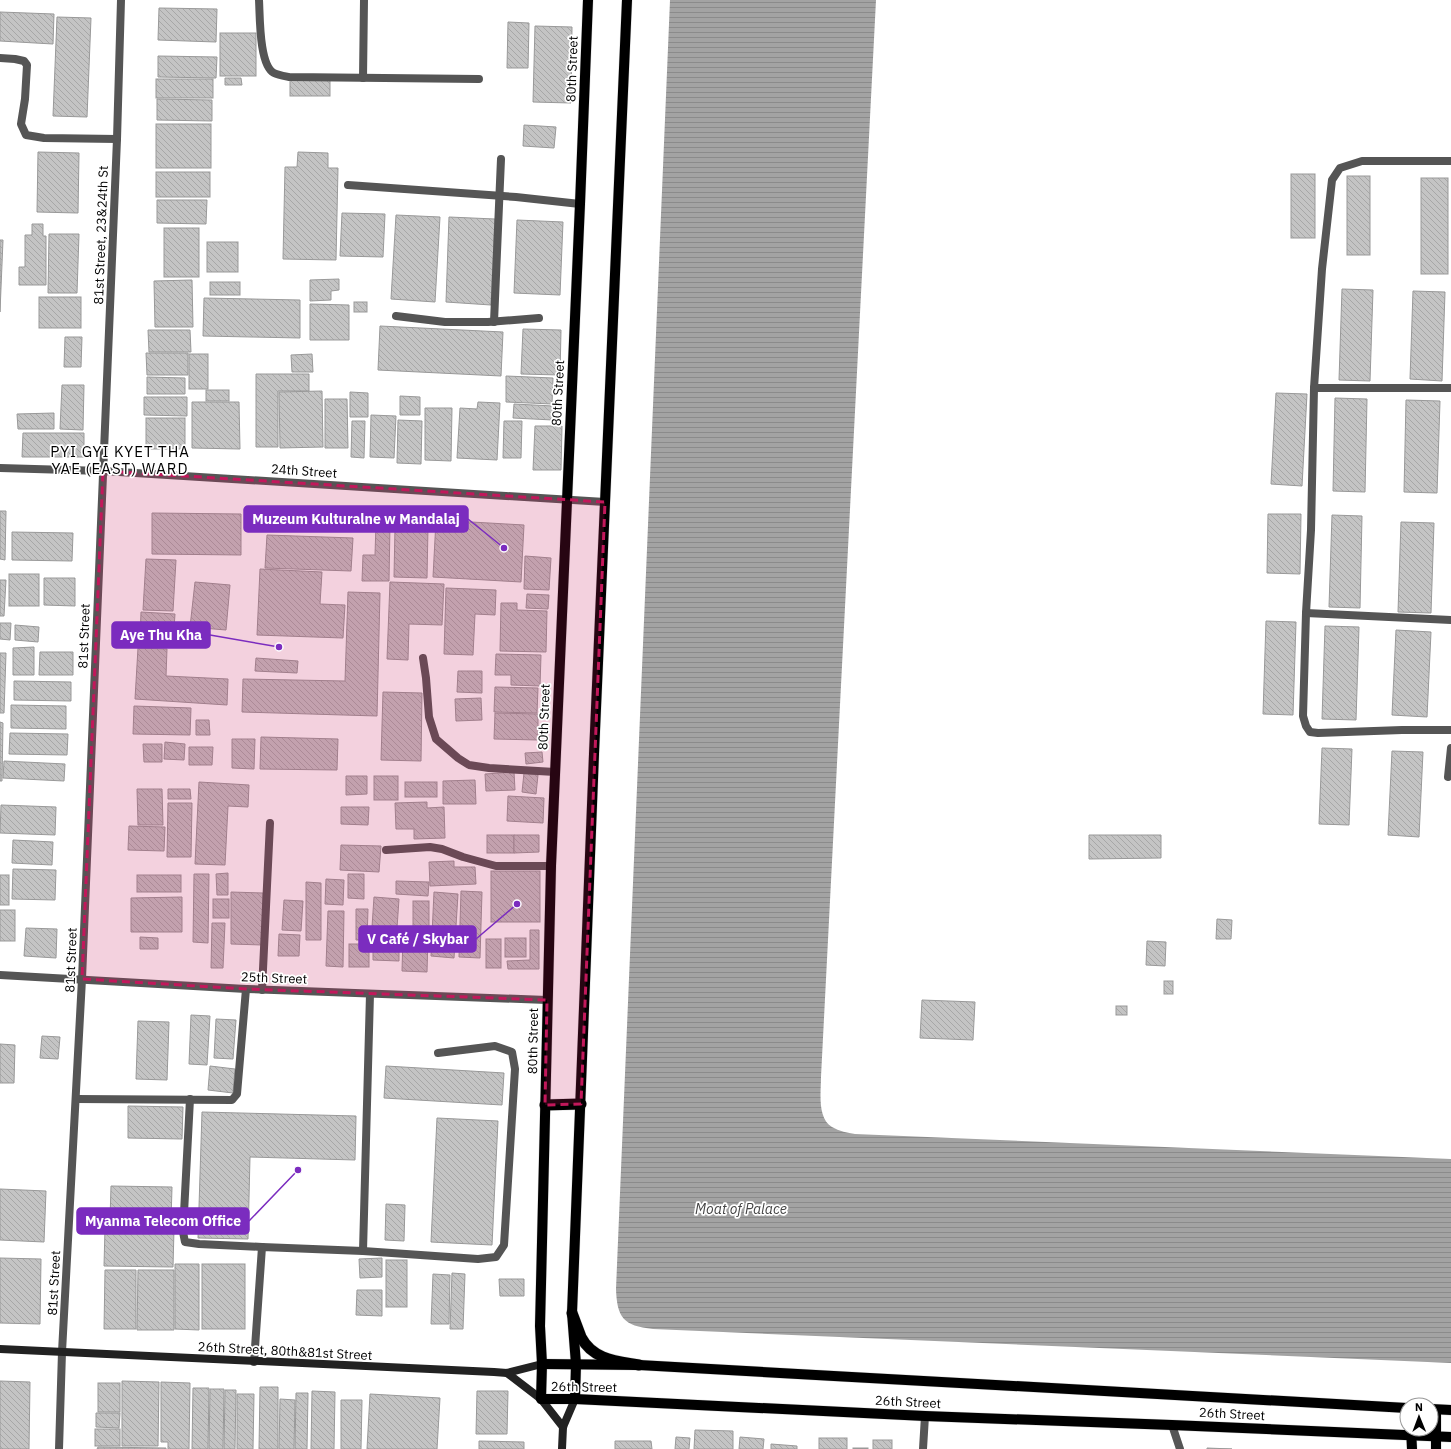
<svg xmlns="http://www.w3.org/2000/svg" width="1451" height="1449" font-family="'IBM Plex Sans',sans-serif">
  <style>
    .water { fill: url(#water-rules) }
    .building { fill: url(#building-back-hatch); stroke: #999 }
    .lines { fill: none; stroke-linecap: round; stroke-linejoin: round }
    .primary-casing { stroke: #dbdbdb; stroke-width: 11 }
    .trunk-casing { stroke: #dbdbdb; stroke-width: 12 }
    .minor { stroke: #555; stroke-width: 8 }
    .tertiary { stroke: #555; stroke-width: 8 }
    .secondary { stroke: #222; stroke-width: 8 }
    .primary { stroke: #000; stroke-width: 10 }
    .trunk { stroke: #000; stroke-width: 11 }
    .marked { fill: #c2185b; fill-opacity: 0.2; stroke: #c2185b; stroke-width: 3; stroke-dasharray: 8 5; stroke-linejoin: round }
    .labels { text-anchor: middle; dominant-baseline: central; stroke-width: 3.5; stroke-linejoin: round; paint-order: stroke }
    .street-label { font-size: 13px; fill: #000; stroke: #fff }
    .water-label { font-size: 14px; font-style: italic; fill: #444; stroke: #fff }
    .quarter-label { font-size: 15px; letter-spacing: 1px; fill: #000; stroke: #fff }
    .leader { fill: none; stroke: #7b2cbf; stroke-width: 1.5 }
    .callout-dot { fill: #7b2cbf; stroke: #fff; stroke-width: 1.5 }
    .callout { fill: #7b2cbf; stroke: #7b2cbf; stroke-width: 1.5 }
    .callout-label { font-size: 14px; text-anchor: middle; font-weight: bold; fill: #fff }
  </style>
  <defs>
    <pattern id="water-rules" width="6" height="5" patternUnits="userSpaceOnUse"><rect width="6" height="5" fill="#a3a3a3"/><path d="M0 2.5h6" fill="none" stroke="#8b8b8b"/></pattern>
    <pattern id="building-back-hatch" width="6" height="6" patternUnits="userSpaceOnUse"><rect width="6" height="6" fill="#c4c4c4"/><path d="M-1 5l2 2M0 0l6 6M5-1l2 2" fill="none" stroke="#a7a7a7"/></pattern>
  </defs>
  <rect width="100%" height="100%" fill="#fff"/>
  <path class="water" d="M670,0H876L821,1077C821,1092 817,1118 832,1127C839,1131 848,1133 855,1134L1451,1159V1363L653,1329C623,1326 617,1317 616,1289Z"/>
  <g class="building">
    <polygon points="159,8 217,9 216,42 158,40"/>
    <polygon points="0,12 54,14 53,44 0,41"/>
    <polygon points="57,17 91,18 87,117 53,116"/>
    <polygon points="508,22 529,23 528,68 507,68"/>
    <polygon points="535,26 572,27 571,103 533,102"/>
    <rect x="220" y="33" width="36" height="43"/>
    <polygon points="158,56 217,57 216,78 158,77"/>
    <polygon points="225,78 241,78 242,85 225,85"/>
    <rect x="156" y="79" width="57" height="19"/>
    <rect x="290" y="80" width="40" height="16"/>
    <polygon points="157,99 212,100 212,121 157,120"/>
    <rect x="156" y="124" width="55" height="44"/>
    <polygon points="524,125 556,127 554,148 523,146"/>
    <polygon points="38,152 79,153 78,213 37,212"/>
    <polygon points="298,152 328,153 328,168 338,168 336,260 283,259 285,167 297,167"/>
    <rect x="156" y="172" width="54" height="25"/>
    <rect x="1291" y="174" width="24" height="64"/>
    <rect x="1347" y="176" width="23" height="79"/>
    <rect x="1421" y="178" width="27" height="96"/>
    <polygon points="157,200 207,200 206,224 157,223"/>
    <polygon points="342,213 385,214 383,257 340,256"/>
    <polygon points="396,215 440,217 435,302 391,299"/>
    <polygon points="449,217 495,219 491,305 446,302"/>
    <polygon points="517,220 563,222 560,295 514,293"/>
    <polygon points="32,224 43,224 43,236 46,236 46,285 19,285 19,267 25,267 25,235 32,235"/>
    <rect x="164" y="228" width="35" height="49"/>
    <polygon points="49,234 79,234 77,293 48,293"/>
    <polygon points="0,240 3,240 0,312"/>
    <rect x="207" y="242" width="31" height="30"/>
    <polygon points="339,279 339,290 331,291 331,300 310,301 310,280"/>
    <polygon points="192,280 193,327 155,327 154,281"/>
    <rect x="210" y="282" width="30" height="13"/>
    <polygon points="1342,289 1373,290 1370,381 1339,380"/>
    <polygon points="1413,291 1445,292 1442,381 1410,379"/>
    <rect x="39" y="297" width="42" height="31"/>
    <polygon points="204,298 300,300 300,338 203,336"/>
    <rect x="354" y="302" width="13" height="10"/>
    <polygon points="310,304 349,305 349,340 310,340"/>
    <polygon points="380,326 503,332 501,376 378,370"/>
    <polygon points="523,329 561,330 560,375 521,374"/>
    <polygon points="148,330 190,330 191,352 149,352"/>
    <polygon points="65,337 82,337 81,367 64,367"/>
    <polygon points="146,353 188,353 188,375 147,375"/>
    <rect x="189" y="354" width="19" height="35"/>
    <polygon points="312,354 313,372 292,372 291,355"/>
    <polygon points="256,374 309,374 309,391 278,391 278,447 256,447"/>
    <polygon points="506,376 553,378 552,404 506,402"/>
    <polygon points="147,377 185,378 185,394 147,394"/>
    <polygon points="62,385 84,385 83,430 60,429"/>
    <rect x="206" y="390" width="23" height="11"/>
    <polygon points="322,391 323,447 280,448 279,392"/>
    <polygon points="350,392 368,393 368,417 350,417"/>
    <polygon points="1276,393 1307,394 1302,486 1271,484"/>
    <polygon points="400,396 420,397 420,415 400,415"/>
    <polygon points="144,397 187,397 187,416 144,415"/>
    <polygon points="1335,398 1367,399 1365,492 1333,491"/>
    <polygon points="325,399 347,399 348,448 325,448"/>
    <polygon points="1406,400 1440,401 1437,493 1404,492"/>
    <polygon points="192,402 239,402 240,449 192,448"/>
    <polygon points="478,402 500,403 497,460 457,458 460,408 477,409"/>
    <polygon points="514,404 553,406 553,420 513,418"/>
    <polygon points="425,408 452,408 451,461 425,460"/>
    <polygon points="54,413 54,429 18,429 17,414"/>
    <polygon points="371,415 396,416 394,458 370,457"/>
    <rect x="146" y="418" width="39" height="31"/>
    <polygon points="398,420 422,421 421,464 397,463"/>
    <polygon points="352,421 365,421 364,458 351,457"/>
    <polygon points="504,421 522,421 521,458 503,458"/>
    <polygon points="535,426 562,426 561,470 533,470"/>
    <polygon points="23,433 84,433 84,457 22,457"/>
    <polygon points="0,511 6,511 5,560 0,559"/>
    <polygon points="152,513 241,514 241,555 152,554"/>
    <polygon points="1268,514 1301,514 1300,574 1267,573"/>
    <polygon points="1332,515 1362,516 1360,608 1329,607"/>
    <polygon points="436,520 524,525 521,582 433,577"/>
    <polygon points="1401,522 1434,523 1431,613 1398,612"/>
    <polygon points="376,523 390,524 389,581 362,581 363,555 375,555"/>
    <polygon points="395,527 428,527 427,578 394,577"/>
    <polygon points="12,532 73,533 72,561 12,560"/>
    <polygon points="267,535 353,538 351,571 265,568"/>
    <polygon points="525,556 551,558 549,590 524,589"/>
    <polygon points="146,559 176,560 173,611 143,610"/>
    <polygon points="260,569 322,572 320,604 345,605 343,638 257,635"/>
    <rect x="9" y="574" width="30" height="32"/>
    <polygon points="44,578 75,578 75,606 44,605"/>
    <polygon points="0,580 6,580 4,616 0,616"/>
    <polygon points="195,582 230,585 226,630 190,627"/>
    <polygon points="390,582 444,584 442,625 409,624 408,660 387,659"/>
    <polygon points="446,588 496,590 495,615 475,614 473,655 444,654"/>
    <polygon points="348,592 380,593 377,716 242,712 243,679 345,681"/>
    <polygon points="527,594 549,595 548,609 526,608"/>
    <polygon points="501,603 517,603 517,610 547,611 546,652 500,651"/>
    <polygon points="141,612 175,614 173,642 140,640"/>
    <polygon points="1266,621 1296,622 1293,715 1263,714"/>
    <polygon points="0,623 11,623 10,640 0,639"/>
    <polygon points="15,625 39,627 38,642 15,640"/>
    <polygon points="1325,626 1359,627 1356,720 1322,719"/>
    <polygon points="1396,630 1431,632 1427,717 1392,715"/>
    <polygon points="34,647 34,675 13,675 13,648"/>
    <polygon points="138,648 167,649 166,676 228,679 227,705 135,699"/>
    <polygon points="40,652 73,652 73,675 39,675"/>
    <polygon points="0,653 6,653 4,713 0,713"/>
    <polygon points="496,654 541,655 540,686 511,685 511,675 495,675"/>
    <polygon points="256,658 298,661 297,673 255,671"/>
    <polygon points="458,671 482,671 482,693 457,692"/>
    <polygon points="14,681 71,682 71,701 14,700"/>
    <polygon points="495,687 538,688 537,713 494,712"/>
    <polygon points="383,692 422,693 421,761 381,760"/>
    <polygon points="481,698 482,720 456,721 455,699"/>
    <polygon points="11,705 66,706 66,729 11,728"/>
    <polygon points="134,706 191,708 190,735 133,734"/>
    <polygon points="495,713 538,714 538,740 494,739"/>
    <polygon points="196,720 209,720 210,735 196,735"/>
    <polygon points="0,722 3,723 2,781 0,781"/>
    <polygon points="10,733 68,734 67,755 9,754"/>
    <polygon points="261,737 338,739 337,770 260,769"/>
    <polygon points="232,739 255,739 254,769 232,768"/>
    <polygon points="165,742 185,744 184,760 164,759"/>
    <polygon points="143,744 162,744 162,762 144,762"/>
    <polygon points="189,747 213,747 212,765 189,765"/>
    <polygon points="1322,748 1352,749 1349,825 1319,824"/>
    <polygon points="1392,751 1423,752 1419,837 1388,835"/>
    <polygon points="542,752 543,762 526,764 525,753"/>
    <polygon points="4,761 65,764 64,781 3,778"/>
    <polygon points="514,772 515,790 486,791 485,774"/>
    <polygon points="524,773 538,775 536,794 522,792"/>
    <polygon points="346,776 367,776 367,794 346,795"/>
    <rect x="374" y="776" width="24" height="24"/>
    <polygon points="475,780 476,804 443,804 443,781"/>
    <polygon points="199,782 249,785 248,807 228,806 225,865 195,864"/>
    <rect x="405" y="782" width="32" height="15"/>
    <polygon points="137,789 162,789 163,825 138,825"/>
    <polygon points="168,789 190,789 191,799 168,799"/>
    <polygon points="508,796 544,798 543,823 507,821"/>
    <polygon points="427,802 427,808 444,807 445,838 414,839 414,829 396,829 395,803"/>
    <polygon points="168,803 192,803 191,857 167,857"/>
    <polygon points="1,805 56,807 55,835 0,833"/>
    <polygon points="341,807 369,807 368,825 341,824"/>
    <polygon points="129,826 165,827 164,851 128,850"/>
    <rect x="487" y="835" width="27" height="18"/>
    <polygon points="514,835 539,835 539,852 514,853"/>
    <polygon points="1089,835 1161,835 1161,858 1089,859"/>
    <polygon points="13,840 53,842 52,865 12,863"/>
    <polygon points="341,845 381,846 379,872 340,870"/>
    <polygon points="454,861 454,867 475,867 476,884 430,886 429,862"/>
    <polygon points="13,869 56,870 55,900 12,899"/>
    <rect x="491" y="871" width="49" height="51"/>
    <polygon points="228,873 228,895 217,895 216,874"/>
    <polygon points="194,874 209,874 208,943 193,942"/>
    <polygon points="348,874 364,874 364,899 348,898"/>
    <rect x="0" y="875" width="9" height="30"/>
    <rect x="137" y="875" width="44" height="17"/>
    <polygon points="326,879 344,880 343,905 325,904"/>
    <polygon points="396,881 429,882 428,896 396,894"/>
    <polygon points="306,882 321,883 321,940 306,940"/>
    <polygon points="461,891 482,892 480,958 459,957"/>
    <polygon points="231,892 263,893 262,945 231,944"/>
    <polygon points="434,892 458,894 454,958 431,956"/>
    <polygon points="182,897 182,932 131,932 131,898"/>
    <polygon points="374,897 399,899 397,928 372,927"/>
    <rect x="213" y="899" width="16" height="19"/>
    <polygon points="284,900 303,901 301,931 282,930"/>
    <rect x="413" y="901" width="16" height="28"/>
    <polygon points="356,909 368,909 367,940 356,940"/>
    <rect x="0" y="910" width="15" height="31"/>
    <polygon points="328,911 344,911 343,967 326,966"/>
    <polygon points="1217,919 1232,920 1231,939 1216,939"/>
    <polygon points="212,923 225,923 223,968 211,968"/>
    <polygon points="26,928 57,929 56,958 24,956"/>
    <polygon points="530,930 539,930 539,969 508,969 507,961 530,960"/>
    <polygon points="279,934 300,935 299,956 278,956"/>
    <polygon points="373,934 399,935 399,961 373,960"/>
    <polygon points="403,936 428,937 427,972 402,971"/>
    <polygon points="140,937 158,938 158,949 140,949"/>
    <rect x="505" y="938" width="21" height="19"/>
    <rect x="486" y="939" width="15" height="29"/>
    <polygon points="1147,941 1166,942 1165,966 1146,965"/>
    <rect x="349" y="944" width="20" height="23"/>
    <rect x="1164" y="981" width="9" height="13"/>
    <polygon points="922,1000 975,1002 973,1040 920,1038"/>
    <rect x="1116" y="1006" width="11" height="9"/>
    <polygon points="191,1015 210,1016 207,1065 189,1064"/>
    <polygon points="216,1019 236,1020 233,1059 214,1058"/>
    <polygon points="138,1021 169,1022 167,1080 136,1079"/>
    <polygon points="42,1036 60,1037 58,1059 40,1058"/>
    <polygon points="0,1044 15,1045 14,1083 0,1083"/>
    <polygon points="210,1066 235,1069 233,1093 208,1090"/>
    <polygon points="386,1066 504,1073 502,1105 384,1098"/>
    <polygon points="128,1106 183,1107 182,1139 128,1138"/>
    <polygon points="202,1112 356,1116 355,1160 250,1157 248,1239 198,1238"/>
    <polygon points="437,1118 498,1121 492,1245 431,1242"/>
    <polygon points="111,1186 172,1187 171,1221 110,1220"/>
    <polygon points="0,1189 46,1191 44,1242 0,1240"/>
    <polygon points="386,1204 405,1205 404,1241 385,1240"/>
    <polygon points="105,1228 174,1229 173,1267 104,1266"/>
    <polygon points="0,1258 41,1259 40,1324 0,1323"/>
    <polygon points="382,1258 382,1277 360,1278 359,1259"/>
    <rect x="386" y="1260" width="21" height="47"/>
    <polygon points="175,1264 199,1264 199,1330 175,1329"/>
    <rect x="202" y="1264" width="43" height="65"/>
    <polygon points="105,1270 136,1270 136,1329 104,1329"/>
    <polygon points="138,1270 174,1270 174,1330 137,1330"/>
    <polygon points="452,1273 465,1274 463,1329 450,1329"/>
    <polygon points="433,1274 450,1275 449,1324 431,1324"/>
    <polygon points="499,1279 524,1279 524,1296 500,1296"/>
    <polygon points="357,1290 382,1290 382,1316 356,1315"/>
    <polygon points="0,1381 30,1382 29,1449 0,1449"/>
    <polygon points="122,1381 159,1382 158,1446 122,1446"/>
    <polygon points="161,1382 190,1383 189,1449 168,1449 168,1442 161,1442"/>
    <rect x="98" y="1383" width="22" height="29"/>
    <polygon points="260,1387 278,1387 278,1449 259,1449"/>
    <polygon points="193,1388 209,1388 208,1449 192,1449"/>
    <polygon points="210,1389 224,1389 223,1449 209,1449"/>
    <polygon points="225,1390 236,1390 235,1449 224,1449"/>
    <polygon points="312,1391 335,1392 334,1449 311,1449"/>
    <polygon points="477,1391 508,1391 507,1434 476,1434"/>
    <polygon points="296,1393 308,1393 307,1449 295,1449"/>
    <polygon points="237,1394 254,1394 253,1449 237,1449"/>
    <polygon points="370,1394 440,1398 437,1449 367,1449"/>
    <polygon points="280,1399 295,1400 294,1449 279,1449"/>
    <polygon points="341,1400 362,1400 361,1449 341,1449"/>
    <polygon points="96,1413 120,1413 119,1428 96,1427"/>
    <rect x="95" y="1429" width="25" height="17"/>
    <polygon points="695,1430 733,1431 733,1449 694,1449"/>
    <polygon points="676,1437 690,1438 689,1449 675,1449"/>
    <polygon points="740,1437 764,1439 763,1449 739,1449"/>
    <rect x="819" y="1438" width="28" height="11"/>
    <rect x="873" y="1440" width="19" height="9"/>
    <polygon points="479,1441 524,1442 524,1449 479,1449"/>
    <polygon points="615,1441 651,1441 652,1449 615,1449"/>
    <polygon points="771,1444 797,1446 797,1449 771,1449"/>
    <polygon points="98,1447 166,1448 166,1449 97,1449"/>
    <rect x="853" y="1448" width="15" height="1"/>
    <polygon points="1207,1448 1232,1449 1207,1449"/>
  </g>
  <g class="lines">
    <g class="primary-casing">
      <g id="primary">
        <polyline points="588,0 580,204 551,866 540,1326 542,1364 541,1399 575,1399 925,1416 1172,1425 1451,1437"/>
        <polyline points="542,1364 639,1365 1407,1408"/>
        <polyline points="575,1399 576,1364 572,1313 594,754 627,0"/>
        <polyline points="1431,1409 1451,1410"/>
        <polyline points="1436,1410 1436,1449"/>
        <polyline points="1411,1429 1412,1449"/>
      </g>
    </g>
    <g class="trunk-casing">
      <g id="trunk">
        <polyline points="545,1105 581,1104"/>
        <path d="M572,1313C575,1321 578,1329 581,1337C593,1360 617,1361 639,1365"/>
      </g>
    </g>
    <g class="minor">
      <path d="M259,0C260,16 259,65 274,73C278,75 284,76 289,77L479,79"/>
      <polyline points="0,58 15,59 24,61 27,65 25,99 21,124 26,135 44,138 117,139"/>
      <polyline points="363,78 364,0"/>
      <polyline points="1451,161 1362,161 1340,168 1332,180 1322,269 1314,388 1311,530 1306,613 1303,716 1306,726 1310,732 1318,733 1402,730 1451,730"/>
      <polyline points="348,185 516,197 580,204"/>
      <polyline points="396,316 445,322 488,322 539,318"/>
      <polyline points="494,322 501,159"/>
      <polyline points="1314,388 1451,388"/>
      <polyline points="0,468 103,471 605,502"/>
      <polyline points="1306,613 1451,620"/>
      <polyline points="423,658 426,678 429,717 436,739 458,758 469,765 489,768 555,772"/>
      <polyline points="1448,777 1451,748"/>
      <polyline points="386,850 430,847 442,849 463,857 496,866 551,866"/>
      <polyline points="0,975 246,989 547,1000"/>
      <polyline points="262,990 270,823"/>
      <polyline points="76,1099 232,1100 237,1094 246,989"/>
      <polyline points="190,1099 183,1232 185,1242 199,1244 262,1247"/>
      <polyline points="363,1251 370,994"/>
      <polyline points="254,1362 262,1247 363,1251 478,1259 496,1257 504,1245 515,1069 512,1052 495,1046 438,1053"/>
      <polyline points="1172,1425 1180,1449"/>
      <polyline points="923,1449 925,1416"/>
    </g>
    <polyline class="tertiary" points="59,1449 62,1352 82,979 117,139 121,0"/>
    <g class="secondary">
      <polyline points="0,1349 494,1372 507,1373 542,1364"/>
      <polyline points="507,1373 541,1399 563,1427"/>
      <polyline points="562,1449 563,1427 575,1399"/>
    </g>
    <use href="#primary" class="primary"/>
    <use href="#trunk" class="trunk"/>
  </g>
  <path class="marked" d="M103,471L605,502L581,1104L545,1105L547,1000L246,989L82,979Z"/>
  <g class="labels">
    <g class="street-label">
      <text transform="translate(572 69) rotate(-88)">80th Street</text>
      <text transform="translate(101 235) rotate(-88)">81st Street, 23&amp;24th St</text>
      <text transform="translate(558 393) rotate(-87)">80th Street</text>
      <text transform="translate(304 471) rotate(4)">24th Street</text>
      <text transform="translate(84 636) rotate(-88)">81st Street</text>
      <text transform="translate(544 717) rotate(-88)">80th Street</text>
      <text transform="translate(71 960) rotate(-88)">81st Street</text>
      <text transform="translate(274 978) rotate(2)">25th Street</text>
      <text transform="translate(533 1041) rotate(-89)">80th Street</text>
      <text transform="translate(54 1283) rotate(-87)">81st Street</text>
      <text transform="translate(285 1351) rotate(3)">26th Street, 80th&amp;81st Street</text>
      <text transform="translate(584 1387) rotate(1)">26th Street</text>
      <text transform="translate(908 1402) rotate(3)">26th Street</text>
      <text transform="translate(1232 1414) rotate(3)">26th Street</text>
    </g>
    <g class="water-label">
      <text x="741" y="1209">Moat of Palace</text>
    </g>
    <g class="quarter-label">
      <text x="120" y="451">PYI GYI KYET THA<tspan x="120" dy="17">YAE (EAST) WARD</tspan></text>
    </g>
  </g>
  <path class="leader" d="M504 548L468 519M279 647L210 635M517 904L476 939M298 1170L249 1221"/>
  <g class="callout-dot">
    <circle cx="504" cy="548" r="4"/>
    <circle cx="279" cy="647" r="4"/>
    <circle cx="517" cy="904" r="4"/>
    <circle cx="298" cy="1170" r="4"/>
  </g>
  <g class="callout">
    <rect x="244" y="506" width="224" height="26" rx="4"/>
    <rect x="112" y="622" width="98" height="26" rx="4"/>
    <rect x="359" y="926" width="117" height="26" rx="4"/>
    <rect x="77" y="1208" width="172" height="26" rx="4"/>
  </g>
  <g class="callout-label">
    <text x="356" y="524">Muzeum Kulturalne w Mandalaj</text>
    <text x="161" y="640">Aye Thu Kha</text>
    <text x="418" y="944">V Café / Skybar</text>
    <text x="163" y="1226">Myanma Telecom Office</text>
  </g>
  <g transform="translate(1419 1417) rotate(359)"><circle r="19" fill="#ffffff" stroke="#999999"/>
  <path d="M0-3L7 15L0 10L-7 15Z" fill="#000000"/>
  <text y="-6" font-size="11" font-weight="bold" text-anchor="middle" fill="#000000">N</text>
  </g>
</svg>
